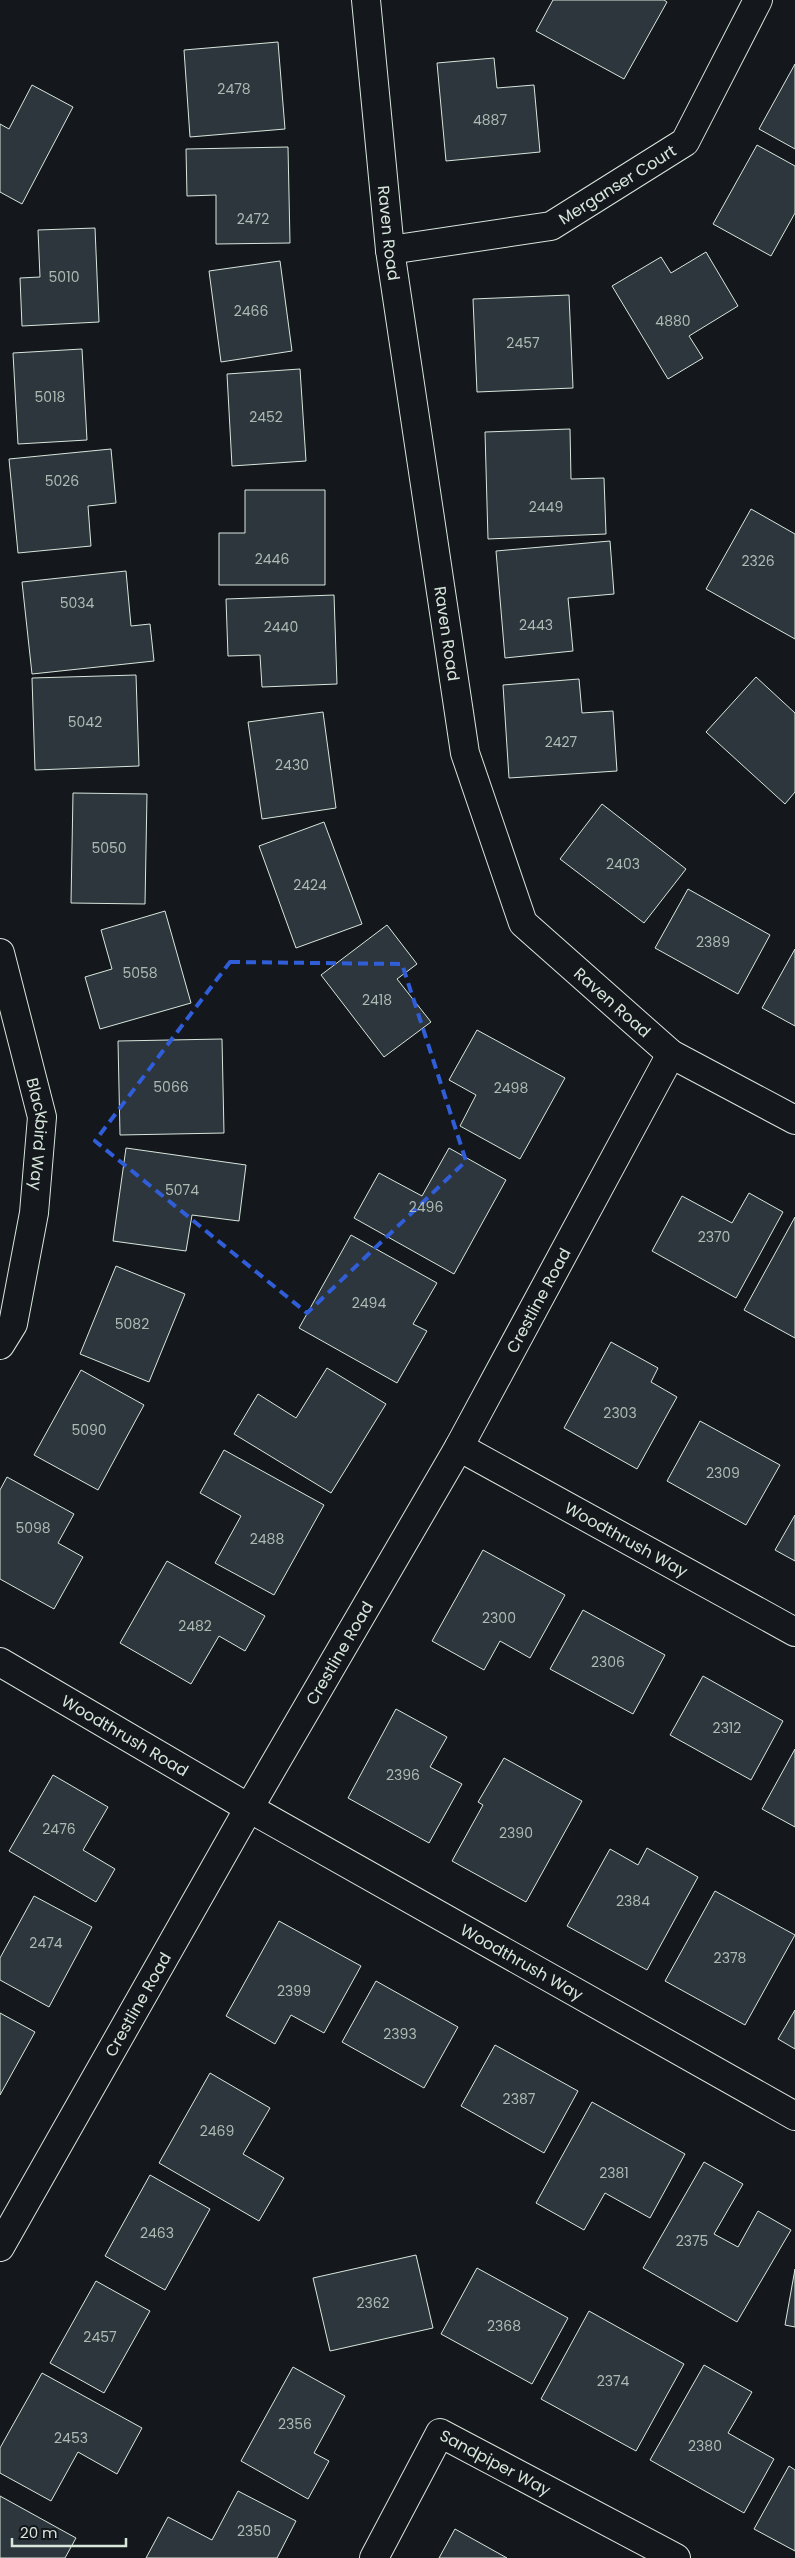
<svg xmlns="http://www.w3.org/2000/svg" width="795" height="2558" font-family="Poppins,sans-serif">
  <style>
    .building { fill: #2c363c; stroke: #d8e6dc }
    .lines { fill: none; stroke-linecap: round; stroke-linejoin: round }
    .minor-casing { stroke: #d8e6dc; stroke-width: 30 }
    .minor { stroke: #14181c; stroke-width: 28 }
    .marked { fill: none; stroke: #305dd8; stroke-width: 4; stroke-dasharray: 10 6; stroke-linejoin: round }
    .labels { text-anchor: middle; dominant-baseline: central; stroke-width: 4; stroke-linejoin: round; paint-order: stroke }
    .number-label { font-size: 14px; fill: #adbab4 }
    .street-label { font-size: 16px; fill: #d8e6dc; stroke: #14181c }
  </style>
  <rect width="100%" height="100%" fill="#14181c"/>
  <g class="building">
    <polygon points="553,0 664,0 667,2 624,79 536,31"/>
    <polygon points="278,42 285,129 190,137 184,50"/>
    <polygon points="494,58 497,88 534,85 540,152 446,161 437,63"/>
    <polygon points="795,64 795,149 759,129"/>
    <polygon points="32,85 73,107 22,204 0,192 0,124 9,129"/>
    <polygon points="757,145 795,166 795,213 771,256 713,224"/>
    <polygon points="288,147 290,243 216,244 216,195 187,196 186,149"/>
    <polygon points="95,228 99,322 22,326 20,278 40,277 38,230"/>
    <polygon points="706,252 738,306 689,336 703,358 668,379 612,286 661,257 671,273"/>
    <polygon points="280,261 292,351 221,362 209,271"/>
    <polygon points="569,295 573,388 477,392 473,299"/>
    <polygon points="82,349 87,440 18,444 13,353"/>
    <polygon points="300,369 306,461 232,466 227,374"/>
    <polygon points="570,429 571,479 604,478 606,534 488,539 485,432"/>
    <polygon points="111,449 116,503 88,506 91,546 18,553 9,459"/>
    <polygon points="245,490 325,490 325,585 219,585 219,533 245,533"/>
    <polygon points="751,509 795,534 795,639 706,589"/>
    <polygon points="610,541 614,594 568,598 573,651 505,658 496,551"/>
    <polygon points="126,571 131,626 150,624 154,661 32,674 22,582"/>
    <polygon points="334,595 337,684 262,687 260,655 228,656 226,599"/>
    <polygon points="136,675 139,766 35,770 32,678"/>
    <polygon points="756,677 795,713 795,792 785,804 706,732"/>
    <polygon points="579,679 582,713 613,711 617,771 509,778 503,685"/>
    <polygon points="323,712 336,808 262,819 248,722"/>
    <polygon points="73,793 147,794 145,904 71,903"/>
    <polygon points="602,804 686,869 644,923 560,859"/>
    <polygon points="324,822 362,924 296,948 259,846"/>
    <polygon points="688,889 770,935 738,994 655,948"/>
    <polygon points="165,911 191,1003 100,1029 85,977 112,969 101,930"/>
    <polygon points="387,925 417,964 397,979 431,1022 384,1057 321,975"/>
    <polygon points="795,949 795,1026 762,1008"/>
    <polygon points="477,1030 565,1078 520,1159 460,1126 476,1095 449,1080"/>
    <polygon points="222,1039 224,1133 120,1135 118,1041"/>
    <polygon points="126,1148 246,1165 239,1221 192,1215 186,1251 113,1241"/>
    <polygon points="449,1148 506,1180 454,1274 354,1218 379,1173 422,1196"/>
    <polygon points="749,1193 783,1212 736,1298 652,1251 682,1196 732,1223"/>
    <polygon points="795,1217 795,1338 744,1310"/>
    <polygon points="351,1235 437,1283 413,1324 427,1331 397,1383 299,1328"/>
    <polygon points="116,1266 185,1294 149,1382 80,1354"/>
    <polygon points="611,1342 658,1368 651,1382 677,1397 637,1469 564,1428"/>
    <polygon points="327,1368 386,1404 331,1493 234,1434 258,1394 296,1418"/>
    <polygon points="81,1370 144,1405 98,1490 34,1455"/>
    <polygon points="700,1421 780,1465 746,1525 667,1481"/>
    <polygon points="224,1450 324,1505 274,1595 215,1563 241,1516 200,1493"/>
    <polygon points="7,1477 74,1514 58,1543 83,1557 54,1609 0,1579 0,1490"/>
    <polygon points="795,1515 795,1561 775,1550"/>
    <polygon points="483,1550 565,1595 530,1658 500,1641 484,1670 432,1641"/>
    <polygon points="167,1561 265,1616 245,1651 219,1636 191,1684 120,1643"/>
    <polygon points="583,1610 665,1655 633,1714 550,1669"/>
    <polygon points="703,1676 783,1721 751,1780 670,1735"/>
    <polygon points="396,1709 447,1737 430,1767 462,1784 429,1843 348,1798"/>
    <polygon points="795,1749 795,1827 762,1809"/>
    <polygon points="504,1758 582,1801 526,1902 452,1861 483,1805 478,1802"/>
    <polygon points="53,1775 108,1807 83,1850 115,1869 96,1902 9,1851"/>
    <polygon points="647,1848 698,1877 647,1970 567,1926 610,1849 638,1865"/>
    <polygon points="715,1891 795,1935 745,2025 665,1981"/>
    <polygon points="34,1896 92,1927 49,2007 0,1980 0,1958"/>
    <polygon points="279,1921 361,1966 324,2033 291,2015 275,2044 226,2016"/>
    <polygon points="376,1981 458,2027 424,2088 342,2042"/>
    <polygon points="795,2010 795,2049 778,2039"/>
    <polygon points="0,2013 35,2032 0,2095"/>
    <polygon points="495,2045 578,2091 544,2153 461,2106"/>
    <polygon points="210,2073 270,2108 243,2154 284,2178 259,2221 159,2163"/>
    <polygon points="592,2102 685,2154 650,2218 605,2193 584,2230 536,2203"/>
    <polygon points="704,2162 743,2184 714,2234 738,2247 758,2211 791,2230 737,2322 643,2268"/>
    <polygon points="150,2175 210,2209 165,2290 105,2256"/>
    <polygon points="416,2255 433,2328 330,2351 313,2278"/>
    <polygon points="477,2268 568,2318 532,2384 441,2334"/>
    <polygon points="795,2269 795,2327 785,2325"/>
    <polygon points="96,2281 150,2311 104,2393 50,2363"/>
    <polygon points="589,2311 684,2364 636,2451 541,2399"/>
    <polygon points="704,2365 752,2392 728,2433 774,2459 744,2513 650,2460"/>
    <polygon points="293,2367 345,2396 314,2453 329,2461 308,2499 241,2461"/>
    <polygon points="42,2373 142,2428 117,2474 78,2452 51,2501 0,2473 0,2448"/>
    <polygon points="789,2466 795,2470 795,2551 754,2529"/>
    <polygon points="238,2491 296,2521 277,2558 146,2558 168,2517 212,2540"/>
    <polygon points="0,2496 76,2538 65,2558 0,2558"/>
    <polygon points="455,2529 507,2558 439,2558"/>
  </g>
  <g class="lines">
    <g class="minor-casing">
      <g id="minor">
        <path id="s1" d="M366,0L390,250L465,753L523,923L671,1054L795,1120"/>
        <path id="s2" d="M390,250L551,226L685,142L758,0"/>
        <path id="s3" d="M0,953L42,1117L34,1213L13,1324L0,1345"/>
        <path id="s4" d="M459,1447L795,1632"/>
        <path id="s5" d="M0,1662L249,1808L795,2116"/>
        <path id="s6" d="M0,2247L249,1808L459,1447L671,1054"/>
        <path id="s7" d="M374,2558L440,2433L676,2558"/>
      </g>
    </g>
    <use href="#minor" class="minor"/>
  </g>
  <path class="marked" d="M230,962L402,964L466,1161L307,1313L95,1141Z"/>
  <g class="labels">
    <g class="number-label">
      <text x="234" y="89">2478</text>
      <text x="490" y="120">4887</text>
      <text x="253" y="219">2472</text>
      <text x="64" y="277">5010</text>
      <text x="251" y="311">2466</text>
      <text x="673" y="321">4880</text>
      <text x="523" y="343">2457</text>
      <text x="50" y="397">5018</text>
      <text x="266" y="417">2452</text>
      <text x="62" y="481">5026</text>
      <text x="546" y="507">2449</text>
      <text x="272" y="559">2446</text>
      <text x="758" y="561">2326</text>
      <text x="77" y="603">5034</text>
      <text x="536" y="625">2443</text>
      <text x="281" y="627">2440</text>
      <text x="85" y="722">5042</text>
      <text x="561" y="742">2427</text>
      <text x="292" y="765">2430</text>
      <text x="109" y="848">5050</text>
      <text x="623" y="864">2403</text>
      <text x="310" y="885">2424</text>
      <text x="713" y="942">2389</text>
      <text x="140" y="973">5058</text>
      <text x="377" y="1000">2418</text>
      <text x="171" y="1087">5066</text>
      <text x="511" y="1088">2498</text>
      <text x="182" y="1190">5074</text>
      <text x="426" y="1207">2496</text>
      <text x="714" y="1237">2370</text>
      <text x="369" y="1303">2494</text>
      <text x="132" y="1324">5082</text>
      <text x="620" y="1413">2303</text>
      <text x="89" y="1430">5090</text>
      <text x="723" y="1473">2309</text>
      <text x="33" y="1528">5098</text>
      <text x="267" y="1539">2488</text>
      <text x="499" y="1618">2300</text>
      <text x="195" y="1626">2482</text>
      <text x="608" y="1662">2306</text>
      <text x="727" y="1728">2312</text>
      <text x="403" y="1775">2396</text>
      <text x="59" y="1829">2476</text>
      <text x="516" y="1833">2390</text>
      <text x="633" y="1901">2384</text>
      <text x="46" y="1943">2474</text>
      <text x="730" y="1958">2378</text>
      <text x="294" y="1991">2399</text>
      <text x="400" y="2034">2393</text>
      <text x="519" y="2099">2387</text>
      <text x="217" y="2131">2469</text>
      <text x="614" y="2173">2381</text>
      <text x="157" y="2233">2463</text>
      <text x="692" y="2241">2375</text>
      <text x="373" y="2303">2362</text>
      <text x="504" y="2326">2368</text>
      <text x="100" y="2337">2457</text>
      <text x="613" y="2381">2374</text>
      <text x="295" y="2424">2356</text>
      <text x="71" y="2438">2453</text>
      <text x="705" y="2446">2380</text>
      <text x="254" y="2531">2350</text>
    </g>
    <g class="street-label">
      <text stroke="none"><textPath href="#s2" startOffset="241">Merganser Court</textPath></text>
      <text stroke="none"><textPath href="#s1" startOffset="234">Raven Road</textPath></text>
      <text stroke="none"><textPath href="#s1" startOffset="639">Raven Road</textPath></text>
      <text stroke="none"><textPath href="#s1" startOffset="1059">Raven Road</textPath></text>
      <text stroke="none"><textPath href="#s3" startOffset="186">Blackbird Way</textPath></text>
      <text stroke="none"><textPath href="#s6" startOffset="1089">Crestline Road</textPath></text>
      <text stroke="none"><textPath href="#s4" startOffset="191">Woodthrush Way</textPath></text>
      <text stroke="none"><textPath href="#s6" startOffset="684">Crestline Road</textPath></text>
      <text stroke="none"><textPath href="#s5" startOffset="145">Woodthrush Road</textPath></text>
      <text stroke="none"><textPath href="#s5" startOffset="602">Woodthrush Way</textPath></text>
      <text stroke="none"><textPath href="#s6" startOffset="279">Crestline Road</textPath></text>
      <text stroke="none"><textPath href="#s7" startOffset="204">Sandpiper Way</textPath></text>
    </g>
  </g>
  <path d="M12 2538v8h114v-8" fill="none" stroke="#d8e6dc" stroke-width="2.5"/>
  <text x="20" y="2538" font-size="15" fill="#d8e6dc" stroke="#14181c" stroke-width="4" paint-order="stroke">20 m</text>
</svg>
